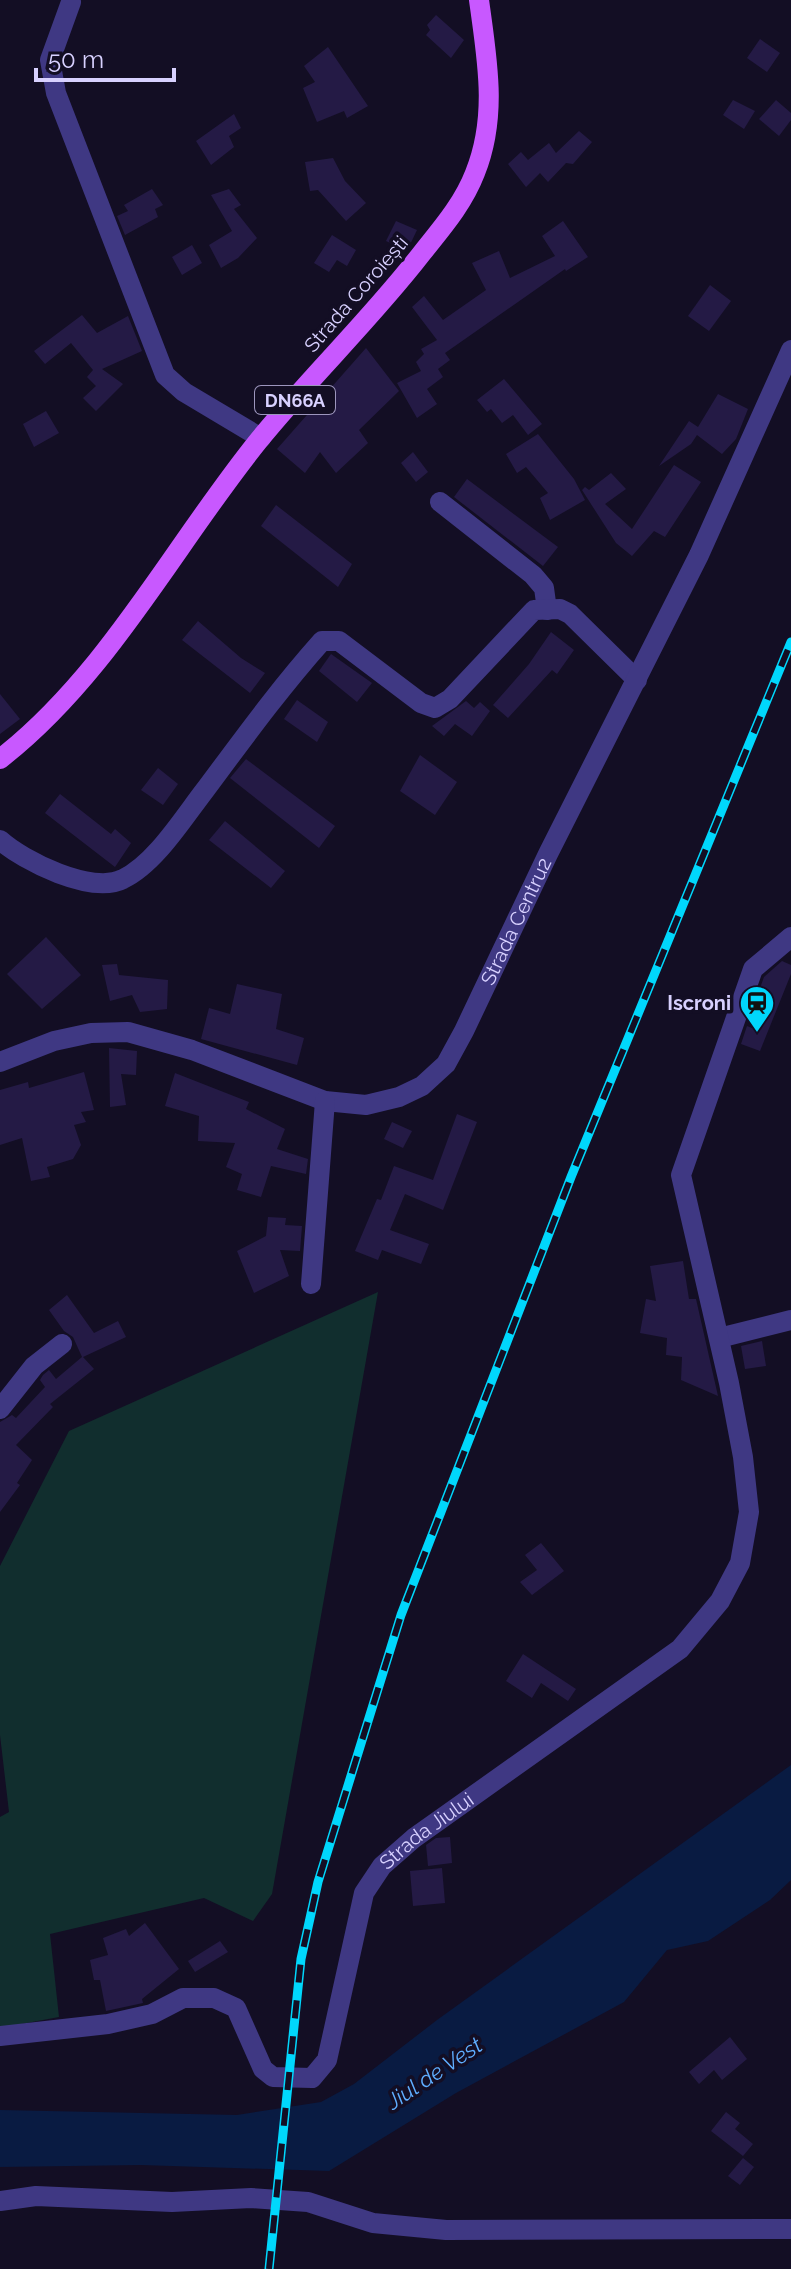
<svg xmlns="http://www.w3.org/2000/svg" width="791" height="2269" font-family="Raleway,sans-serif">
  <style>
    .green { fill: #112e2e }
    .water { fill: #091b42 }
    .building { fill: #241a45 }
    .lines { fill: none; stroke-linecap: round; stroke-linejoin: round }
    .minor { stroke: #3f3883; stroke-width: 20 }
    .major { stroke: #c858ff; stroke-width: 20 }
    .rail-casing { stroke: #00d7fc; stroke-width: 9 }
    .rail { stroke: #130e24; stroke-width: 6; stroke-dasharray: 18; stroke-linecap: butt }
    .labels { text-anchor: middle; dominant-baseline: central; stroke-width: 7; stroke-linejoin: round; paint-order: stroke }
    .shield { fill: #130e24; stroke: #9d96bd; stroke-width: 2 }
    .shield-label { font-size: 18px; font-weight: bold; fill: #d8d1ff }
    .street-label { font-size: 20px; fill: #d8d1ff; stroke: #130e24 }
    .poi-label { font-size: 20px; font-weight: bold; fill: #d8d1ff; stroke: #130e24; text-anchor: end }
    .water-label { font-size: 22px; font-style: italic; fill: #5faeff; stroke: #130e24 }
  </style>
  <rect width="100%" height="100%" fill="#130e24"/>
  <polygon class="green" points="378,1292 272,1894 253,1921 204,1898 50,1934 59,2017 0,2028 0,1817 9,1812 0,1735 0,1566 69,1431"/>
  <polygon class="water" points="791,1765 791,1880 770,1900 708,1941 667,1950 624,2002 456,2093 329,2171 141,2165 0,2167 0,2110 237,2115 321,2102 354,2084 437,2020"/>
  <g class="building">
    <polygon points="436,15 464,40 451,58 426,35 430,30 427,25"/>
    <polygon points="760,39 780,53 767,72 747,58"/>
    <polygon points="328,47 368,106 347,118 344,111 317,122 303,88 315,82 304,66"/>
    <polygon points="733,100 755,111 744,129 723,115"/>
    <polygon points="776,100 791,113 791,120 779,136 759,119"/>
    <polygon points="234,114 241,128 229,136 234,147 211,165 196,141"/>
    <polygon points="579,131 592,142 573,164 566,163 548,182 540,173 526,187 508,164 521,152 528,160 549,143 556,153"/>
    <polygon points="333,158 345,181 366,203 346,221 318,190 310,191 305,162"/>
    <polygon points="152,189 163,205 155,209 158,217 125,235 117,216 128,211 124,205"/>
    <polygon points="229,189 241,205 234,209 257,238 238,258 221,268 209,245 232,231 211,195"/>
    <polygon points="396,221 417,230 407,251 386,241"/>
    <polygon points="563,221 588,257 566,271 565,269 445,353 450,360 438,369 443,377 427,389 437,404 417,418 397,383 421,371 416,362 424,354 421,349 437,340 412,307 424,296 443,320 486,290 472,263 499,251 510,278 555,256 542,236"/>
    <polygon points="332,235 356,250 347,266 337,260 329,272 314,263"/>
    <polygon points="192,245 202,263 182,275 172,257"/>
    <polygon points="710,285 731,301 709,331 688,316"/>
    <polygon points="82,315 97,333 128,316 142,351 102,369 123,384 96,411 83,398 96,386 87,377 93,370 71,343 45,364 34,351"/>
    <polygon points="366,348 399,391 359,430 368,443 336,473 320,452 305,473 277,449"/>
    <polygon points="504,379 542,424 528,435 513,415 502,423 491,409 487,412 477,400"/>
    <polygon points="718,394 748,409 736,439 722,454 697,435 691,444 659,466 689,421 698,427"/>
    <polygon points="46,411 59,433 34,447 23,424"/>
    <polygon points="538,434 574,479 585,500 550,520 540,498 548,493 526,467 517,473 506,454"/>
    <polygon points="413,452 428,472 416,482 401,463"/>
    <polygon points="674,465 701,482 665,537 654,531 632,556 616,543 582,490 585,487 589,490 611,473 626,489 605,504 632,529"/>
    <polygon points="467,479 558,547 543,566 454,497"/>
    <polygon points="276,505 352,564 338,587 261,526"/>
    <polygon points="198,621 241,658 265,673 250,693 182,640"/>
    <polygon points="551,632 574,650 557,674 552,670 508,718 493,705 529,664"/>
    <polygon points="331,654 372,683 357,702 319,671"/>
    <polygon points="0,694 20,719 0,734"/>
    <polygon points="297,700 328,722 317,742 284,719"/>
    <polygon points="466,701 474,708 480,702 490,711 472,736 455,724 444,736 432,726"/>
    <polygon points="420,755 457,782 435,815 400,791"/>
    <polygon points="246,759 335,826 319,848 230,778"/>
    <polygon points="158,768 178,784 163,805 141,790"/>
    <polygon points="60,794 111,834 115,829 131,843 115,867 45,813"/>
    <polygon points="225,821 285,871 271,888 209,840"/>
    <polygon points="46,937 81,975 42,1009 7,974"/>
    <polygon points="782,961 791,965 791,974 760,1051 741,1044 747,1026 752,1028 762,1001 756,999 764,977"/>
    <polygon points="117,964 119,975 168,980 167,1009 140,1012 132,995 110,1001 102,965"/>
    <polygon points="237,984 282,994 276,1029 304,1038 297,1065 201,1039 209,1008 230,1014"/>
    <polygon points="109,1048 137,1051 136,1075 121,1074 126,1105 110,1107"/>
    <polygon points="84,1072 94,1110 81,1112 86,1122 74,1125 81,1145 73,1159 47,1167 50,1177 31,1181 22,1138 0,1145 0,1090 28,1082 29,1088"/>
    <polygon points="175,1073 249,1102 246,1109 285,1129 277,1149 308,1159 306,1174 271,1166 261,1197 237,1190 242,1174 226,1167 235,1143 198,1141 199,1116 165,1106"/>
    <polygon points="457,1114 477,1122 443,1210 405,1194 390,1230 429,1244 421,1264 382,1250 378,1260 355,1251 377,1199 381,1200 394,1166 433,1180"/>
    <polygon points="392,1122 412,1131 403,1148 384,1139"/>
    <polygon points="268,1217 286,1218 285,1225 302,1226 300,1251 280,1250 289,1276 254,1293 237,1251 266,1236"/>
    <polygon points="683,1261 689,1299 696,1299 718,1396 681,1380 682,1357 666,1355 667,1338 640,1333 646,1299 656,1301 650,1266"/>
    <polygon points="67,1295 94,1333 118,1321 126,1337 83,1357 94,1369 50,1404 53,1407 16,1445 32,1460 17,1483 20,1485 0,1512 0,1422 12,1415 16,1418 45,1387 40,1380 43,1375 49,1370 56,1379 82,1357 73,1337 64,1331 49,1310"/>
    <polygon points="762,1341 766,1366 745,1369 741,1346"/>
    <polygon points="541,1543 564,1571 532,1595 520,1582 537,1570 525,1555"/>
    <polygon points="523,1654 576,1689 568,1701 541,1683 532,1698 506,1681"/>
    <polygon points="450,1837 452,1863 428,1866 426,1845 436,1838"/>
    <polygon points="442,1868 445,1903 413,1906 410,1871"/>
    <polygon points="145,1923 179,1969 142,1999 143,2003 106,2011 100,1980 94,1980 90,1960 108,1955 103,1938 126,1929 129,1936"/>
    <polygon points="220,1941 228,1952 195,1972 188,1961"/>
    <polygon points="730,2037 747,2059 722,2080 714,2070 699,2084 689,2072"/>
    <polygon points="726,2112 740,2123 735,2129 753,2144 743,2156 711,2131"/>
    <polygon points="743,2158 754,2167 740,2185 728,2176"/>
  </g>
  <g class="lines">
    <g class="minor">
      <polyline points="71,2 50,60 56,93 165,375 184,392 261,438"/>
      <polyline points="440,502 533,575 544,588 547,610"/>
      <path d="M0,840C23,861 92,895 123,879C155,864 184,817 205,790C243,739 280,688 322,641H339L421,703L435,708L450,699L534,610L560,609L570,614L637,680"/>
      <path id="s1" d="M0,1062L54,1041L91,1033L128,1032L192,1050L325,1101L366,1105L399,1097L422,1086L446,1064L464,1031L548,854L699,555L791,350"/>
      <polyline points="311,1284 325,1101"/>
      <polyline points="719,1338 791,1320"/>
      <polyline points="0,1409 34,1366 62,1344"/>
      <path id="s2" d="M0,2036L108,2024L152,2014L183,1998H214L236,2008L263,2069L273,2077L312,2078L327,2060L364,1893L382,1866L414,1838L680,1649L720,1601L740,1563L749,1512L743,1457L729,1383L681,1175L753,969L791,937"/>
      <polyline points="0,2201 36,2196 172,2202 251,2198 308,2202 373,2223 446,2230 791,2229"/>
    </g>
    <path class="major" d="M0,759C108,675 174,545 259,440C311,376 371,319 422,253C442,228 463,204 475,173C498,116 487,59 479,0"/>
    <g class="rail-casing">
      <polyline id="rail" points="269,2269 301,1959 318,1882 401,1615 571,1177 791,642"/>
    </g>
    <use href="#rail" class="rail"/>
  </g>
  <defs>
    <g id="station-pin" transform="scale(1.8)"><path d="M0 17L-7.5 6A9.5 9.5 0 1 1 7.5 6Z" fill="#00d7fc" stroke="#130e24"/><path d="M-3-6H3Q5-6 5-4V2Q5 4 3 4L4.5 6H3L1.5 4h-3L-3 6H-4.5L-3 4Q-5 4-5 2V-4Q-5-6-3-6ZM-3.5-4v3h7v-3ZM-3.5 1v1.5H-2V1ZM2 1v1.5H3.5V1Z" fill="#111"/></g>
  </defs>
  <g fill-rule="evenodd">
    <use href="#station-pin" x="757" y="1003"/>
  </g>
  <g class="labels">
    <rect class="shield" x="255" y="386" width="80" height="28" rx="6"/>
    <g class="shield-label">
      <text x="295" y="400">DN66A</text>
    </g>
    <g class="street-label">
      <text transform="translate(356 294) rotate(-49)">Strada Coroiești</text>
      <text stroke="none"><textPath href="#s1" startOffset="634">Strada Centru2</textPath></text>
      <text stroke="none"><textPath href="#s2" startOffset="646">Strada Jiului</textPath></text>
    </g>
    <g class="poi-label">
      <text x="731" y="1003">Iscroni</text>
    </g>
    <g class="water-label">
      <text transform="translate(434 2073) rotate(-34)">Jiul de Vest</text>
    </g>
  </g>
  <path d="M36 68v12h138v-12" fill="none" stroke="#d8d1ff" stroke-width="4"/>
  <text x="48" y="68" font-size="24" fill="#d8d1ff" stroke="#130e24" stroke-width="6" paint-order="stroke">50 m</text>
</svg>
